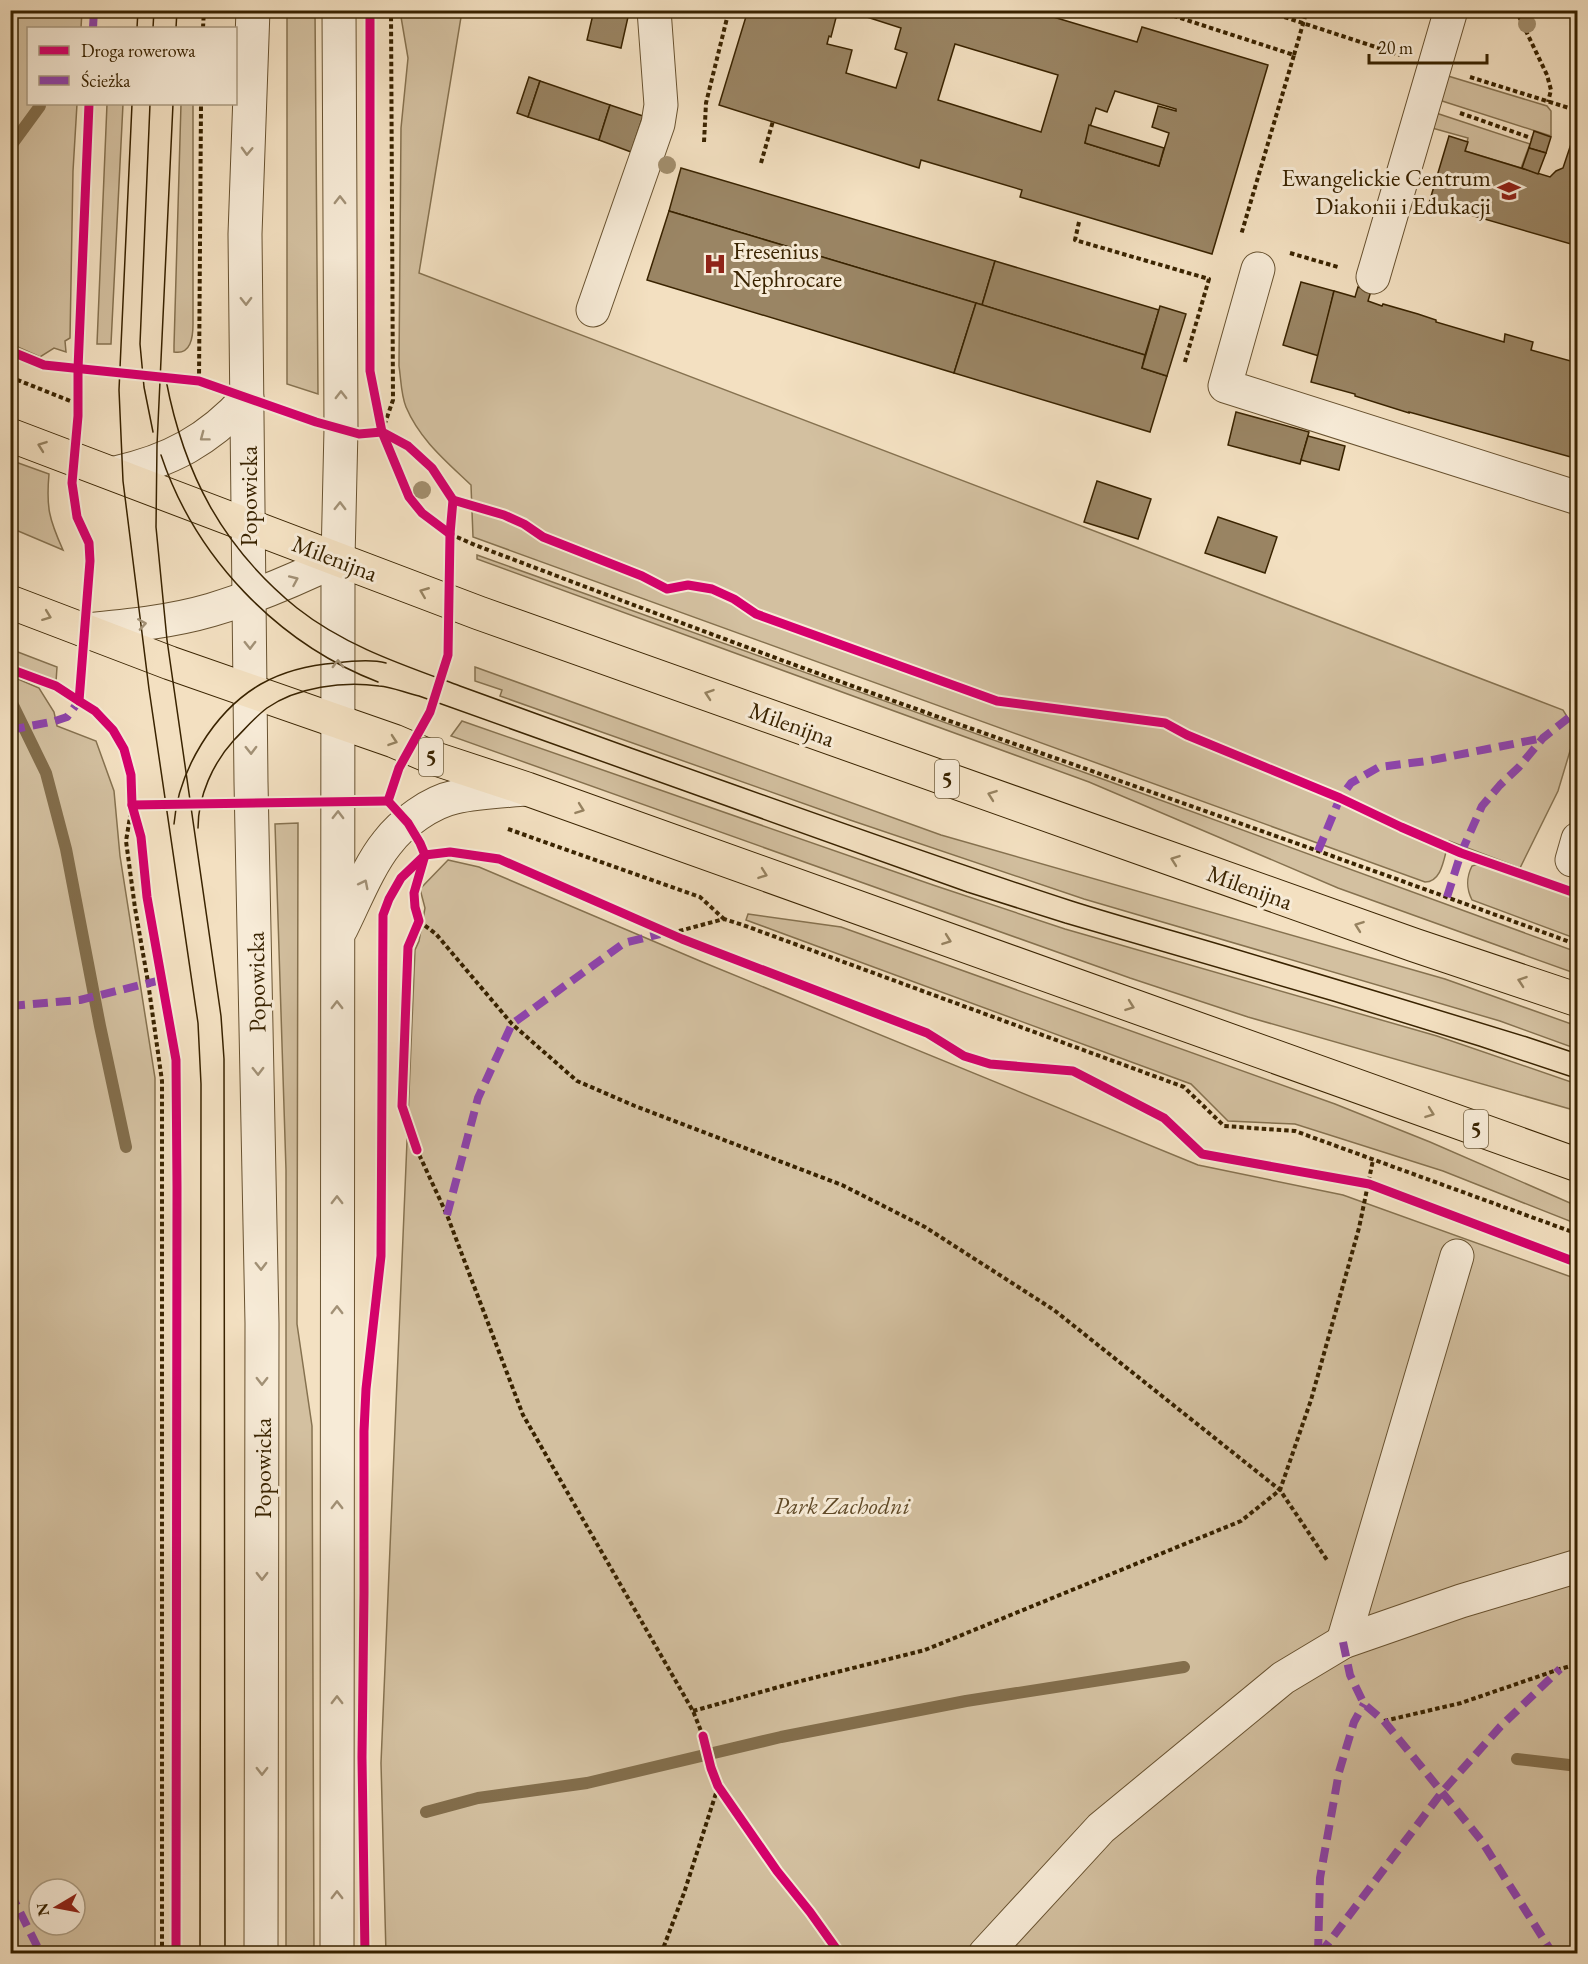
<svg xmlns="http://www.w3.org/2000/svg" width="1588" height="1964" font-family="'EB Garamond',serif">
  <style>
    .green { fill: #d3c0a0; stroke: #867250; stroke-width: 1.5; fill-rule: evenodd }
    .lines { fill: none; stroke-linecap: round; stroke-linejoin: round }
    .stream { stroke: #836e4c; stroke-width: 12 }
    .building { fill: #9a8564; stroke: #392300; stroke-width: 1.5; fill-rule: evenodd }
    .minor-casing { stroke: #685230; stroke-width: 35 }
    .major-casing { stroke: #392300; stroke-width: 35 }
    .path { stroke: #392300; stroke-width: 4; stroke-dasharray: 4.5 3; stroke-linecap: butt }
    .minor { stroke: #f7ebd7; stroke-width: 33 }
    .major { stroke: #f3e0c1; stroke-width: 33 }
    .tram { stroke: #392300; stroke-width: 1.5 }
    .quiet { stroke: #8e44ad; stroke-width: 8; stroke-dasharray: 15 8; stroke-linecap: butt }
    .cycleway-casing { stroke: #f7ebd7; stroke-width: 13 }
    .cycleway { stroke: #d6006c; stroke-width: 9 }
    .tree { fill: #a28e6d }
    .oneway { stroke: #a29176 }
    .oneway2 { stroke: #968260 }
    .labels { text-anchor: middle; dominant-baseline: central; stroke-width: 6; stroke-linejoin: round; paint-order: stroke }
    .shield { fill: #f7ebd7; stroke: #725f40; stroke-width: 1.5 }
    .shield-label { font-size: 22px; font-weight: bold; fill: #392300 }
    .poi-label { font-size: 24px; fill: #392300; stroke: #f7ebd7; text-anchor: end }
    .street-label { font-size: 24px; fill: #392300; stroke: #f7ebd7 }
    .park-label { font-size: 24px; font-style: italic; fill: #604a28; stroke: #f7ebd7 }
  </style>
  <rect width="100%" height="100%" fill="#f3e0c1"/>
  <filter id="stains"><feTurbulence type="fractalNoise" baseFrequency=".00333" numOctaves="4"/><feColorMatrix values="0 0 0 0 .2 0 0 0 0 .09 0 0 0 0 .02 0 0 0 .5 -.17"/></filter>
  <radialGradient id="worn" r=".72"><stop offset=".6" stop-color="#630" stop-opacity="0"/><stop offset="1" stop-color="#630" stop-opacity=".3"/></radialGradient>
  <g class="green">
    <polygon points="11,10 82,11 81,28 28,28 28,104 77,104 73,171 70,338 65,341 66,352 54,348 40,357 11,344"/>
    <polygon points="287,11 315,11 318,394 287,384"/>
    <path d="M400,11H462L419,273L1563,710L1576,731L1558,791L1520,868L1449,841C1444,855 1443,882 1425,882L473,537L471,485C446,461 420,440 406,407C401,395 401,379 399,366L401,128L408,58Z"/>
    <polygon points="1448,76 1547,106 1551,111 1551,136 1439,100"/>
    <polygon points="107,104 123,104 111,344 97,344"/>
    <path d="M181,104H193V324C193,337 191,355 174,352V346Z"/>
    <polygon points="1436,113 1530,144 1521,168 1465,151 1468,138 1432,128"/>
    <path d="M10,460L49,474C46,507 49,519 63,550L11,528Z"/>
    <polygon points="477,555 1097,777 1577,952 1577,974 1338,888 1089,782 477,559"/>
    <polygon points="10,649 57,667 56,682 11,664"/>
    <polygon points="475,667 941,835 1445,979 1577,1026 1577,1049 1500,1021 1084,899 850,820 500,696 502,690 475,681"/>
    <path d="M11,676L39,688L54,712L57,726L96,741L114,791L120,856L155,1078V1953H11ZM39,1889H75V1925H39Z"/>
    <polygon points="462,721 933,885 1065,929 1437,1036 1577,1084 1577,1111 1248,1017 1130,978 451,736"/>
    <polygon points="298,823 297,1324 312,1426 314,1954 286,1953 286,1170 275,824"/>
    <polygon points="448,860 479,867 700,961 1198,1165 1343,1195 1577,1279 1577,1953 386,1954 381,1763 415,950 419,941 425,908 420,889"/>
    <path d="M1478,864L1577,899V939L1472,900C1466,888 1466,878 1472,866Z"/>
    <polygon points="748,914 841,927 1335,1104 1430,1142 1577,1206 1577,1224 1443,1171 1295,1124 1228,1121 1191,1084 746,920"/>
  </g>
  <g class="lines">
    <g class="stream">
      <polyline points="10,147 40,106"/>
      <polyline points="10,699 46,773 66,849 100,1026 126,1147"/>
      <polyline points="1517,1759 1578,1766"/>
      <polyline points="426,1812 478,1798 587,1783 781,1737 966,1701 1184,1667"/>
    </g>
  </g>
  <g class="building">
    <polygon points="594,10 604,10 628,17 621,48 587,40"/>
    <path d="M748,10H838L831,37L829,36L827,44L852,50L846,73L896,88L907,53L895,49L901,28L845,10H1030L1137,42L1142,27L1268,65L1212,254L1020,197L1022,190L921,160L919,168L719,105ZM955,44L1058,75L1041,132L938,100ZM1115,91L1176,109V111L1158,106L1152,127L1169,133L1159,166L1085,143L1096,108L1107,112Z"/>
    <polygon points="529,77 540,81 528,117 517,113"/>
    <polygon points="540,81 610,105 599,140 528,117"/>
    <polygon points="1578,104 1578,246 1429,203 1449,136 1468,142 1465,151 1550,177 1556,171 1563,168 1577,126 1573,117"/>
    <polygon points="610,105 643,116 631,152 599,140"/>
    <polygon points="1089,125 1164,148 1159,166 1085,143"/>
    <polygon points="1534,131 1551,137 1546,153 1529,148"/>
    <polygon points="1529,148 1546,153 1538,174 1522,168"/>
    <polygon points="681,168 995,261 982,305 669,211"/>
    <polygon points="669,211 976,303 954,373 647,280"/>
    <polygon points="995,261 1159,310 1145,355 982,305"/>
    <polygon points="1301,282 1334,291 1319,356 1283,345"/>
    <polygon points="1358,287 1371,291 1368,301 1382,306 1383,304 1418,314 1436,320 1436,322 1504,342 1505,334 1533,342 1531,350 1578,363 1578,459 1409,412 1409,413 1355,396 1355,394 1311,382 1334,291 1355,297"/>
    <polygon points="976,303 1145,355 1142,368 1167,376 1150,432 954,373"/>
    <polygon points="1160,306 1186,314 1167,376 1142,368"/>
    <polygon points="1236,412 1309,432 1300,464 1228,445"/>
    <polygon points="1308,436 1345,446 1339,470 1301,460"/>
    <polygon points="1097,481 1151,499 1138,539 1084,522"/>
    <polygon points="1218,517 1277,537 1265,573 1205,553"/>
  </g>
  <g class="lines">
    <g class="minor-casing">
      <g id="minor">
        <polyline points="253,10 245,234 251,782 262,1323 261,1954"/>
        <polyline points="1258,269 1225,386 1578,498"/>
        <polyline points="1373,277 1451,10"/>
        <polyline points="593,310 658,124 661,105 654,10"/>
        <path d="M115,473C170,461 209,440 247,398"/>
        <path d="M84,630C127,626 170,622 211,610C255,597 297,579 338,559"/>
        <polyline points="1572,860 1578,839"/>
        <path d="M341,929C354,903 369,865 387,843C402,823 431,802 455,797C477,792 502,791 525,789"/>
        <polyline points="1343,1642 1457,1256"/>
        <polyline points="337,1954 338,559 341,429 339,10"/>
        <polyline points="985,1954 1101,1828 1283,1678 1343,1642 1461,1601 1578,1566"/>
      </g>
    </g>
    <g class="major-casing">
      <g id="major">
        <polyline points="10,435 479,613 1414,945 1578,1000"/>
        <polyline points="10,602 170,663 394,741 436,759 527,789 1578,1165"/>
      </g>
    </g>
    <g class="path">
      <polyline points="1172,10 1171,15 1294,55 1241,235"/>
      <polyline points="1263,10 1400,55"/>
      <polyline points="1516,10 1547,75 1551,90 1548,102"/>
      <polyline points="203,28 204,10"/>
      <polyline points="1294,55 1307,10"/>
      <polyline points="1470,77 1569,108"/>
      <polyline points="1460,113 1531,138"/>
      <polyline points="704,142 706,103 729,10"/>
      <polyline points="761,163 773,121"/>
      <polyline points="1079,222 1075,240 1209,279 1184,365"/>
      <polyline points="1290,253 1338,267"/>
      <polyline points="10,377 78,404"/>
      <polyline points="199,381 201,104"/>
      <polyline points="382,432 393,400 391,10"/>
      <path d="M450,534L475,545C644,609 813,673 984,733C1182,803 1380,872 1578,945"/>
      <polyline points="132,805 126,841 135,908 148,982 162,1081 162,1954"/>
      <polyline points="508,829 700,897 724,919"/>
      <polyline points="422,862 414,893 415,907 419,921 408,947 402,1106 417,1150 447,1215 523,1415 693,1711 703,1736 711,1768 718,1786 777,1871 810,1912 840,1954"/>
      <polyline points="419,921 436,934 512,1024 577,1081 635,1106 842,1185 925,1227 1054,1310 1280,1490 1327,1560"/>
      <polyline points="679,931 724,919 743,925 1184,1087 1224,1126 1295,1131 1578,1234"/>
      <polyline points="693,1711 793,1683 925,1650 1241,1521 1280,1490 1311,1400 1359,1228 1373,1160"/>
      <polyline points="1384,1721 1461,1703 1560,1669 1578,1664"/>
      <polyline points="661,1954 684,1893 718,1787"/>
    </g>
    <use href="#minor" class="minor"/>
    <use href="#major" class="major"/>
    <g class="tram">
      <polyline points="137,28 138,10"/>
      <polyline points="153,28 154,10"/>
      <polyline points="176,28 177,10"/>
      <polyline points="132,104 119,390 123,481 149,689 198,1023 201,1084 200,1954"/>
      <polyline points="150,104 140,344 144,387 153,432"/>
      <polyline points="173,104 157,445 156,527 167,640 221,1016 224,1059 225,1954"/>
      <path d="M166,380C184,474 222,547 297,608C345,646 403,665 460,686C517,707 574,727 631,748C778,800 924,853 1072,901C1125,918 1179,932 1232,948C1330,977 1429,1007 1527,1037L1578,1054"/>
      <path d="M161,455C195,557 277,643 378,682"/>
      <path d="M174,824C178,771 214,711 261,684C284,671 310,665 336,663C352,661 371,659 386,663"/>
      <path d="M198,828C198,796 213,763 234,740C245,729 255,717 267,708C297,687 343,681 379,686C393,687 405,693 419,696L967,892L1065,923L1333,1001L1479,1046L1578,1079"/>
    </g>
    <g class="quiet">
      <polyline points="93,28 94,10"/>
      <polyline points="10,730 55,721 67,717 79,701"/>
      <polyline points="1318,851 1340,798 1351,783 1379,767 1427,761 1543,738"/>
      <polyline points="1447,897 1461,853 1482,806 1500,785 1519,767 1543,738 1571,716 1578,718"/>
      <polyline points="10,1006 80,1000 161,980"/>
      <polyline points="447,1215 478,1098 512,1024 624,943 660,934"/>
      <polyline points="1343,1642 1350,1675 1364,1704 1384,1721 1481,1840 1553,1954"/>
      <polyline points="10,1892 41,1954"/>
      <polyline points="1318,1954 1320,1878 1339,1772 1354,1722 1364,1704"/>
      <polyline points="1320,1954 1442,1792 1500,1727 1560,1669"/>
    </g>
    <g class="cycleway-casing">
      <g id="cycleway">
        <polyline points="370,10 370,371 382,432 409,497 422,513 450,534"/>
        <polyline points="89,104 78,369 78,416 72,483 77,517 89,543 90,561 79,701 95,711 113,730 124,749 131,775 132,805 141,837 147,897 176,1060 177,1187 176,1954"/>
        <polyline points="10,351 44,365 199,381 316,422 359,434 382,432 408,446 432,468 453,500 450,534 448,655 430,712 399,768 388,801 408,823 420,843 425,855 414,893 415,907 419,921 408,947 402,1106 417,1150"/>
        <polyline points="453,500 504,515 524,524 543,537 642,576 667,589 688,585 712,589 734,599 756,614 997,701 1165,723 1187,735 1340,798 1401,827 1461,853 1578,894"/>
        <polyline points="10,669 56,686 79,701"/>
        <polyline points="132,805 388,801"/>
        <polyline points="703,1736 711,1768 718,1786 777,1871 810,1912 840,1954"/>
        <polyline points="365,1954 362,1757 364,1593 364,1431 366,1389 381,1256 383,915 389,899 401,878 425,855 450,852 499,859 682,939 927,1033 964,1056 990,1064 1073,1071 1164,1118 1202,1154 1369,1184 1578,1263"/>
      </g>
    </g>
    <use href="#cycleway" class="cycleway"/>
  </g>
  <g class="tree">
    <circle cx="1527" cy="24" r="9"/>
    <circle cx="667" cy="165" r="9"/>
    <circle cx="422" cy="490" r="9"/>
  </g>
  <defs><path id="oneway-chevron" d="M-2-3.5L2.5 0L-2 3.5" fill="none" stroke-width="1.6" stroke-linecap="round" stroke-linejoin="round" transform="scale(1.5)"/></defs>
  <g class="oneway">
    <use href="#oneway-chevron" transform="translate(247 151) rotate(92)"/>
    <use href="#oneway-chevron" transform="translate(340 200) rotate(-90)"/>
    <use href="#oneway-chevron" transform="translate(246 301) rotate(89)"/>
    <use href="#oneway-chevron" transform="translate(341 395) rotate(-90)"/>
    <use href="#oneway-chevron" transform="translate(204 437) rotate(143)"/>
    <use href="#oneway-chevron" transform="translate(340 506) rotate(-89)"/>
    <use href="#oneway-chevron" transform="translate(294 580) rotate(-24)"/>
    <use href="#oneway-chevron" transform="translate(142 624) rotate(-9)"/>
    <use href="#oneway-chevron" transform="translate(250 645) rotate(89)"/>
    <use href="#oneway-chevron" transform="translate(338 664) rotate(-90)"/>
    <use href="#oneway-chevron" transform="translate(251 750) rotate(89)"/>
    <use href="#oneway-chevron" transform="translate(338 815) rotate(-89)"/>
    <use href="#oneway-chevron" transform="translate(364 884) rotate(-63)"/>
    <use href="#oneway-chevron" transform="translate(337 1005) rotate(-90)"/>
    <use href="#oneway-chevron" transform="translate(258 1071) rotate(89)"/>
    <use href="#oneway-chevron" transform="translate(337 1200) rotate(-90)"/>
    <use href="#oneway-chevron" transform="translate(261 1266) rotate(89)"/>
    <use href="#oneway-chevron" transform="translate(337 1310) rotate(-90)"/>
    <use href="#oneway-chevron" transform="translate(262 1381) rotate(90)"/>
    <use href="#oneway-chevron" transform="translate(337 1505) rotate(-90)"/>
    <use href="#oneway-chevron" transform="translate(262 1576) rotate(90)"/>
    <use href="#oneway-chevron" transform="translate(337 1700) rotate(-90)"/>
    <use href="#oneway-chevron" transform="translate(262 1771) rotate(90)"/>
    <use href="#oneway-chevron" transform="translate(337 1895) rotate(-90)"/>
  </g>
  <g class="oneway2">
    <use href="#oneway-chevron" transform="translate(42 446) rotate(-160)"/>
    <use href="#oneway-chevron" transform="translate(424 592) rotate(-158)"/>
    <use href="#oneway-chevron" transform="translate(47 616) rotate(21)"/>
    <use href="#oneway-chevron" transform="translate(709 694) rotate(-161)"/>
    <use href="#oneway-chevron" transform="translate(393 741) rotate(19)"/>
    <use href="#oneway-chevron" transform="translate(992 795) rotate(-160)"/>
    <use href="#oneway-chevron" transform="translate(580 809) rotate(20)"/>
    <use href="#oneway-chevron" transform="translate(1175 860) rotate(-160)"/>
    <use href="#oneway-chevron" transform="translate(763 874) rotate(20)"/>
    <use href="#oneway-chevron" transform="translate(1359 926) rotate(-160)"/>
    <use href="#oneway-chevron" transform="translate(947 940) rotate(20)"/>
    <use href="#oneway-chevron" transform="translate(1522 981) rotate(-161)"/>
    <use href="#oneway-chevron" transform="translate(1130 1006) rotate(20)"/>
    <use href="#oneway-chevron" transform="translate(1430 1113) rotate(20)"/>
  </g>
  <defs>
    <g id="school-bare" transform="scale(1.8)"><path d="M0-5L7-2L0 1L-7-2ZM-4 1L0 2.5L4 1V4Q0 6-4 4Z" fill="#8f2418" stroke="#f7ebd7" stroke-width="2.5" paint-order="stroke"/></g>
    <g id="hospital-bare" transform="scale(1.8)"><path d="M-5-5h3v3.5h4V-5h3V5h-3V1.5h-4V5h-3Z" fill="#8f2418" stroke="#f7ebd7" stroke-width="2.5" paint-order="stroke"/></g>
  </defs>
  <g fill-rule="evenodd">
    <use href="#school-bare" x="1509" y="191"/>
    <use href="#hospital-bare" x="715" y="264"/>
  </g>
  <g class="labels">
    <g class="shield">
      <rect x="419" y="738" width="24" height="38" rx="4.5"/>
      <rect x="935" y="760" width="24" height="38" rx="4.5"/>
      <rect x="1464" y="1110" width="24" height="38" rx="4.5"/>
    </g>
    <g class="shield-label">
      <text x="431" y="757">5</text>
      <text x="947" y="779">5</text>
      <text x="1476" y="1129">5</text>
    </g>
    <g class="poi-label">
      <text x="1491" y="177">Ewangelickie Centrum<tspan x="1491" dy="28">Diakonii i Edukacji</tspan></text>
      <text x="733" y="250" text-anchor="start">Fresenius<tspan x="733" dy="28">Nephrocare</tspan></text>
    </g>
    <g class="street-label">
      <text transform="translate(248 496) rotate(-90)">Popowicka</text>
      <text transform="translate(335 558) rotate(21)">Milenijna</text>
      <text transform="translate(792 724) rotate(20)">Milenijna</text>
      <text transform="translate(1250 887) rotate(20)">Milenijna</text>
      <text transform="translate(256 982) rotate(-91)">Popowicka</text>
      <text transform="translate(262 1468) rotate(-90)">Popowicka</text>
    </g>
    <g class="park-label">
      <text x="842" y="1505">Park Zachodni</text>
    </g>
  </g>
  <rect width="1588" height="1964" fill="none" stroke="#f3e0c1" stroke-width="36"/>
  <rect x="12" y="12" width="1564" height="1940" fill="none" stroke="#392300" stroke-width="3"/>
  <rect x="18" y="18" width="1552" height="1928" fill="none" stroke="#392300" stroke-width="1.5"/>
  <rect x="27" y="27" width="210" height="78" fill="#f7ebd7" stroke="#ab9b81" stroke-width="1.5"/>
  <rect x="39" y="46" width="30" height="9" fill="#d6006c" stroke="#ab9b81" stroke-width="1.5"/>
  <text x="81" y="57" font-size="18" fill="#392300">Droga rowerowa</text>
  <rect x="39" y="76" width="30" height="9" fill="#8e44ad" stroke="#ab9b81" stroke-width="1.5"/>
  <text x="81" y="87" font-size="18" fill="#392300">Ścieżka</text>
  <g transform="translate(57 1907) rotate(260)"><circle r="28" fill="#f7ebd7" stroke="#ab9b81" stroke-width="1.5"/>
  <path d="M0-4.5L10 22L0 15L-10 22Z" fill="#8f2418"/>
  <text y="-9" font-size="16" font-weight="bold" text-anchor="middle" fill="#392300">N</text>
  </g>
  <path d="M1369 54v9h118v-9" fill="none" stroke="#392300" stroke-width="3"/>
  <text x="1378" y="54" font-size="18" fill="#392300" stroke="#f7ebd7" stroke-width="4.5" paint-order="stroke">20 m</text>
  <rect width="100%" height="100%" filter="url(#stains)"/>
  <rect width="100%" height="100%" fill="url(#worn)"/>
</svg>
